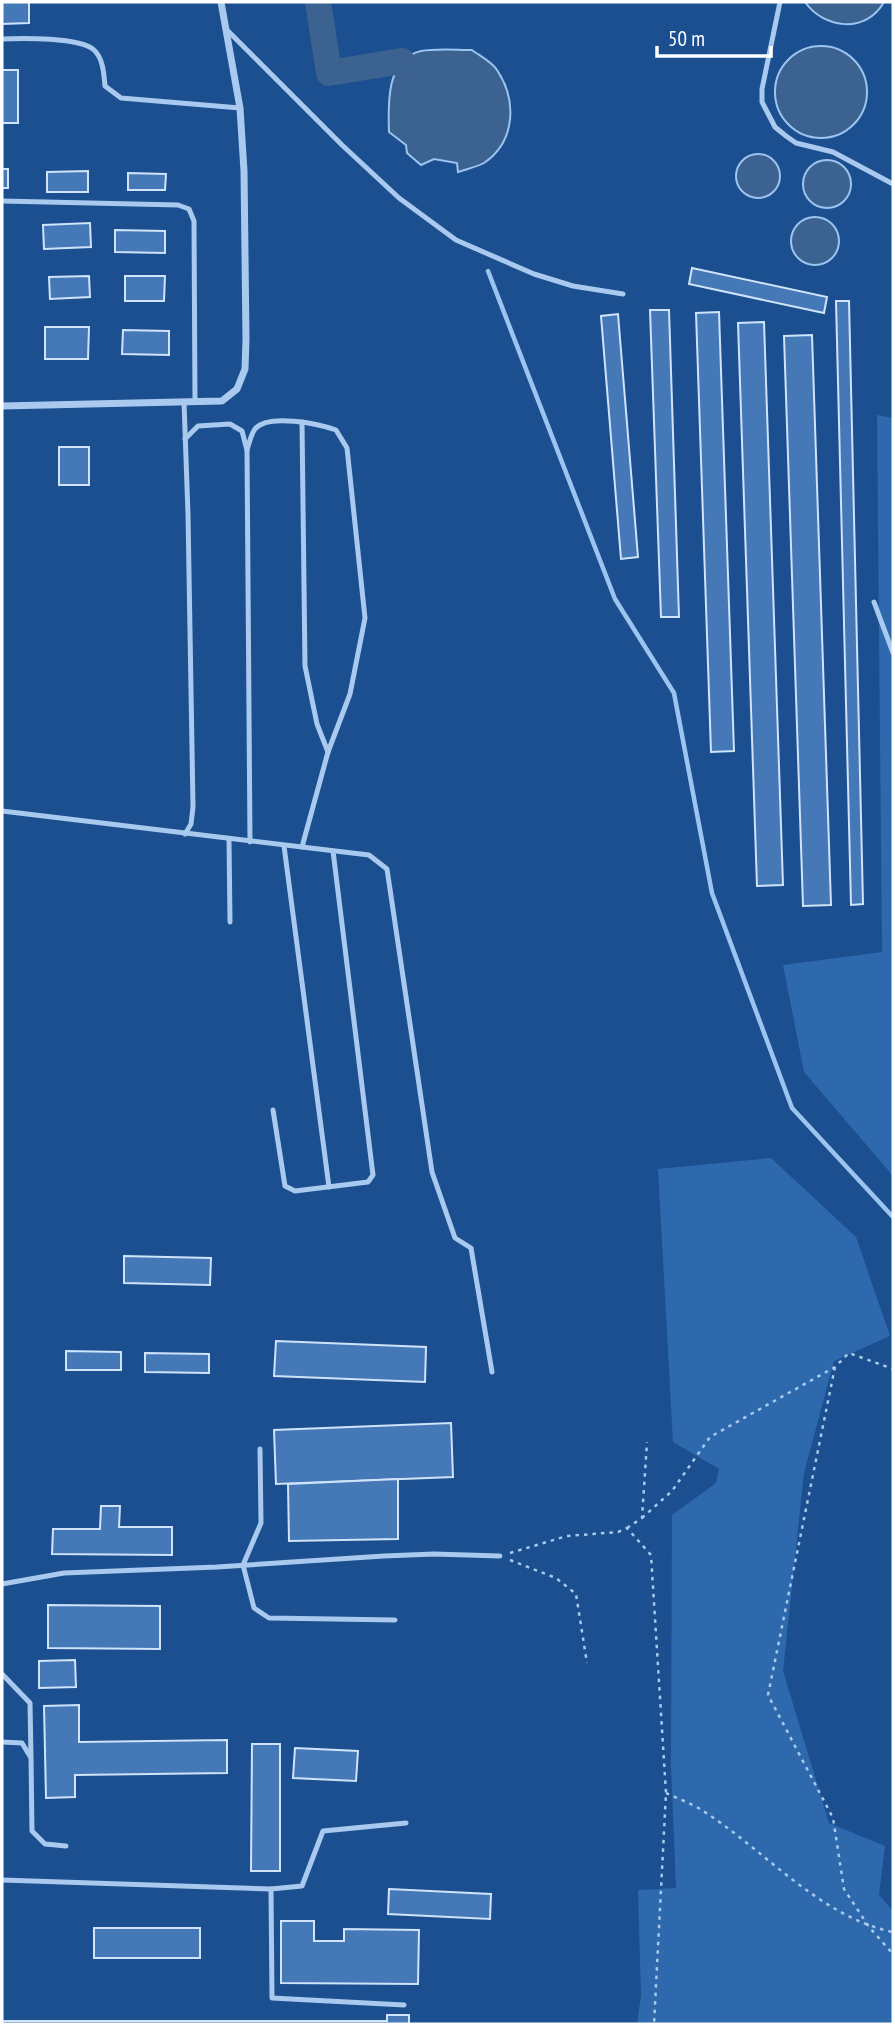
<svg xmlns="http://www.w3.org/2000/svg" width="895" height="2026" font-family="'PT Sans Narrow',sans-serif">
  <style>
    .green { fill: #2e69ad }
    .water { fill: #3c6290; stroke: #9cc4f0; stroke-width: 2 }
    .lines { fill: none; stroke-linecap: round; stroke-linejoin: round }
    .stream { stroke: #9cc4f0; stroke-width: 4.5 }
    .river { stroke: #3c6290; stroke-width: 26 }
    .building { fill: #4478b7; stroke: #cfe3fa; stroke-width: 2 }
    .path { stroke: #a9c9ee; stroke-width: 2.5; stroke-dasharray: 3.5 5; stroke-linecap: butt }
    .service { stroke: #a9c9ee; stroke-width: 5 }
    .minor { stroke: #a9c9ee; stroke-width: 7 }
  </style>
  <rect width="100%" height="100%" fill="#1b4f8f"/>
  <g class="green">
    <polygon points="877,415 893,418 893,1176 804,1072 783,965 882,952"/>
    <polygon points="771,1158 856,1237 890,1336 834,1361 804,1473 783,1671 829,1823 885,1846 879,1895 893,1911 893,2024 637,2024 641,1995 638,1890 676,1888 671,1767 672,1515 716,1483 719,1469 673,1442 658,1169"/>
  </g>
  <g class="water">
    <path d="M805,2H884C866,34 824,29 805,2Z"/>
    <circle cx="821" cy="92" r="46"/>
    <path d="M472,50C480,56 492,62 497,70C517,100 516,141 484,163C477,167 466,169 458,172L457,163L434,159L421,165L407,153L406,145L389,132C388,104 386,59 421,51C437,48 456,50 472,50Z"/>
    <circle cx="758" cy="176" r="22"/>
    <circle cx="827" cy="184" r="24"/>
    <circle cx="815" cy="241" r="24"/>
  </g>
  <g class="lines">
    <polyline class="stream" points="488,271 615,599 674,693 712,893 792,1108 893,1217"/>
    <polyline class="river" points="318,2 329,73 402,61"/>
  </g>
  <g class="building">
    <polygon points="2,2 29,2 29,23 2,24"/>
    <rect x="2" y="70" width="16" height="53"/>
    <rect x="2" y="169" width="6" height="19"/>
    <polygon points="88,171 88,192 47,192 47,172"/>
    <polygon points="128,173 166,174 165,190 128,190"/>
    <polygon points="90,223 91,247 44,249 43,225"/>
    <polygon points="115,230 165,231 165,253 115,252"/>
    <polygon points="692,268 827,297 824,313 689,284"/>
    <polygon points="89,276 90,297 50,299 49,277"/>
    <polygon points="125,276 165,276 164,301 125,301"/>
    <polygon points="836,301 849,301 863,904 851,905"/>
    <polygon points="650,310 669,310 679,617 661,617"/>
    <polygon points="719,312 734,751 711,752 696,313"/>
    <polygon points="618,314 638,557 621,559 601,316"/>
    <polygon points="764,322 783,885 757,886 738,323"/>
    <polygon points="45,327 89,327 88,359 45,359"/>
    <polygon points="123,330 169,331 169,355 122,354"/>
    <polygon points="812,335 831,905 803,906 784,336"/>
    <rect x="59" y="447" width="30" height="38"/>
    <polygon points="124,1256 211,1258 210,1285 124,1283"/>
    <polygon points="276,1341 426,1347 425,1382 274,1376"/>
    <polygon points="66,1351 121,1352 121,1370 66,1370"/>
    <polygon points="145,1353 209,1354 209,1373 145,1372"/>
    <polygon points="451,1423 453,1477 276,1484 274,1430"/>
    <polygon points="398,1479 398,1539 289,1541 288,1484"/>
    <polygon points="101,1506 120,1506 119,1527 172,1527 172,1555 52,1554 53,1529 100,1529"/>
    <polygon points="48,1605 160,1606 160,1649 48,1648"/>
    <polygon points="75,1660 76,1687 39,1688 39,1661"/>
    <polygon points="79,1705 79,1742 227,1740 227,1773 75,1775 75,1797 46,1798 44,1706"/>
    <polygon points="252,1744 280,1744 280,1871 251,1871"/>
    <polygon points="295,1748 358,1751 356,1781 293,1778"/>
    <polygon points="389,1889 491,1894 490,1919 388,1914"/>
    <polygon points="281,1921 314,1921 314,1941 344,1941 344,1929 419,1930 418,1984 281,1983"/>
    <rect x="94" y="1928" width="106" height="30"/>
    <polygon points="387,2015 409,2015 409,2024 2,2024 2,2021 387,2021"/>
  </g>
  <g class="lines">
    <g class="path">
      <polyline points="835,1367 768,1695 833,1818 844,1889 869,1927 893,1954"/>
      <polyline points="642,1518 672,1491 710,1437 835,1367 849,1353 893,1369"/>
      <polyline points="627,1528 642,1518 647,1442"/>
      <polyline points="510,1553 567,1536 618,1532 627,1528 651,1555 666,1793 654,2024"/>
      <polyline points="510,1560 556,1578 576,1594 587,1663"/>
      <path d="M666,1793C677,1798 690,1803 700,1809C763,1848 819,1917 893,1932"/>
    </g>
    <g class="service">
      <polyline points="780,2 762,89 762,102 775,127 786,136 796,143 833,152 893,184"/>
      <polyline points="225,28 342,145 399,198 456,240 534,274 573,286 623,294"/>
      <path d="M2,39C21,38 80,37 94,50C103,58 104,74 105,86L121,98L240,108"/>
      <polyline points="2,201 178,205 189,209 194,221 195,402"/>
      <polyline points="184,402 188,514 193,807 191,824 185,834"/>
      <polyline points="302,422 305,666 317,724 328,752"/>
      <polyline points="185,439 198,426 230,424 242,431 247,450 250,842"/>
      <path d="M247,450C249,444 251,434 255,429C268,413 319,424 336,430L347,448L365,618L350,694L328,752L302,847"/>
      <polyline points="874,602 893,653"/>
      <polyline points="2,811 369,855 387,869 432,1172 455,1238 471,1248 492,1372"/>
      <polyline points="229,840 230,922"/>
      <polyline points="284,846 329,1187"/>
      <polyline points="273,1110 285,1186 295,1191 368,1182 373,1175 333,851"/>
      <polyline points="260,1449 261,1523 243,1565 254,1608 269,1618 395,1620"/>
      <polyline points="2,1584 64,1573 217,1567 384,1556 434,1554 500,1556"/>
      <polyline points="2,1674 30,1703 31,1757"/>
      <polyline points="2,1742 22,1743 31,1758 32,1831 45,1844 66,1846"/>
      <polyline points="2,1880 271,1889 302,1886 323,1831 406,1823"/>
      <polyline points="271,1889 272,1998 404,2005"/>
    </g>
    <polyline class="minor" points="2,406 222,401 237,389 245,369 246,339 244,171 240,108 221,2"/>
  </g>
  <rect width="895" height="2026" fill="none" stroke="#ffffff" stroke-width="7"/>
  <path d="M657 46v10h114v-10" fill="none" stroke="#ffffff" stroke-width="3.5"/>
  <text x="668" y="46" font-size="21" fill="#ffffff" stroke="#1b4f8f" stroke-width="5" paint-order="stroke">50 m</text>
</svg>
